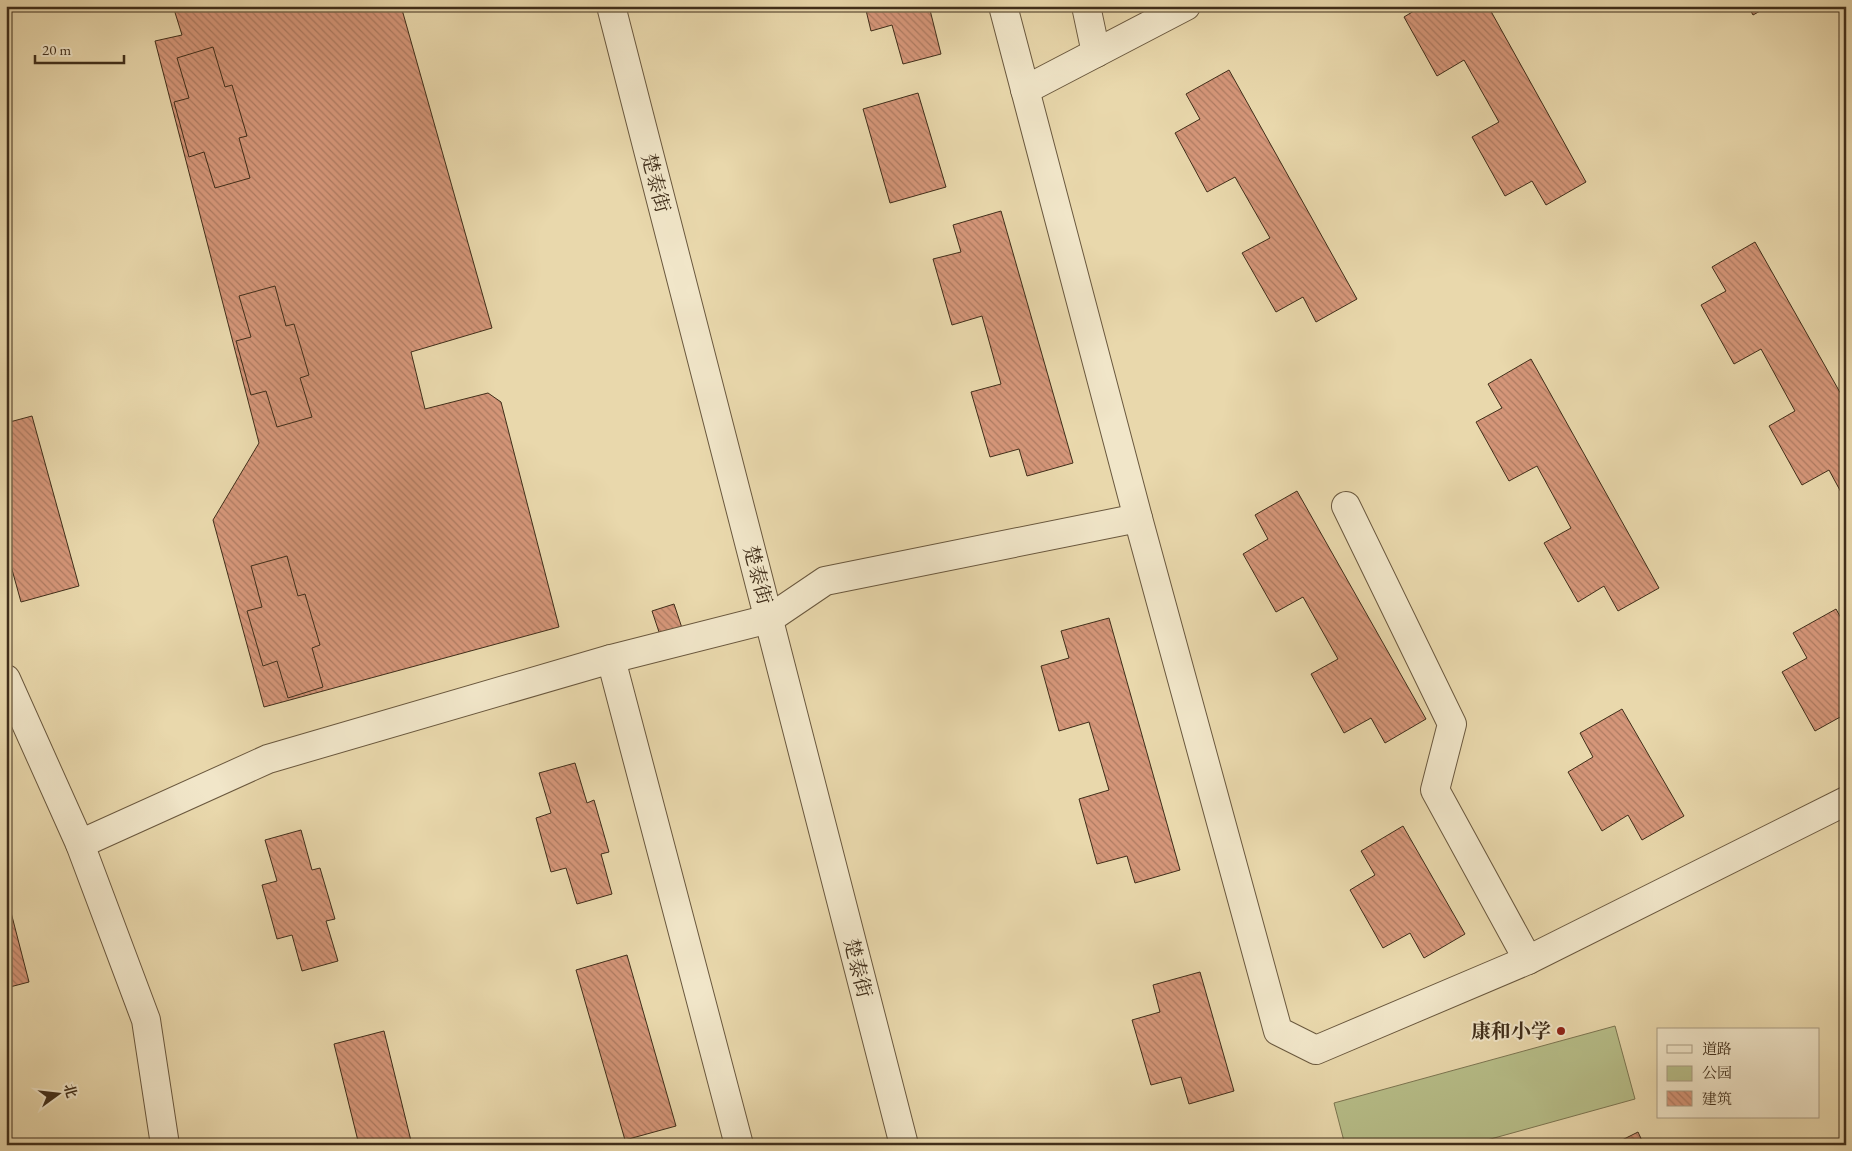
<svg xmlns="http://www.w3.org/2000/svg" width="1852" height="1151" font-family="'EB Garamond','Noto Serif SC',serif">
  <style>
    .green { fill: #b7be89; stroke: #7c7652 }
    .building { fill: url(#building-back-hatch); stroke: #402e1a }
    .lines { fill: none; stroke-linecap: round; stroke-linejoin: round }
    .minor-casing { stroke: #6a583e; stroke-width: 30 }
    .minor { stroke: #f1e6c9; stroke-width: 28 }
    .poi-dot { fill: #8f2418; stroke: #f1e6c9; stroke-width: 2 }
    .labels { text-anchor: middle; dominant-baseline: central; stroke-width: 4; stroke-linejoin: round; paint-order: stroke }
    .street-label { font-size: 20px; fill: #402e1a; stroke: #f1e6c9 }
    .poi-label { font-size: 20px; font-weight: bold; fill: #402e1a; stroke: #f1e6c9; text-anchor: end }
  </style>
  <defs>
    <pattern id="building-back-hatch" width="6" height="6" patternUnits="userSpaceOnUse" patternTransform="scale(1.25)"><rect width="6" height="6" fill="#d59679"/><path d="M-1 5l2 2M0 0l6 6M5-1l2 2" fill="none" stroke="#ae7b62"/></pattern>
  </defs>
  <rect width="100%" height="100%" fill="#e9d8ac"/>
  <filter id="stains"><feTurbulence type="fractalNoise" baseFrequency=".004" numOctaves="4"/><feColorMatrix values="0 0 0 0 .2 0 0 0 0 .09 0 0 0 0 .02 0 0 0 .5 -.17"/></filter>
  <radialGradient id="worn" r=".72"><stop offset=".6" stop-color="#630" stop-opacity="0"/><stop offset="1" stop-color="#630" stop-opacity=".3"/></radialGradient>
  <polygon class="green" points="1615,1026 1635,1099 1469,1145 1345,1145 1334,1103"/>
  <g class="building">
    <polygon points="173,6 401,6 492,328 411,352 425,409 488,393 501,402 559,627 264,707 213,520 259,443 155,41 182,35"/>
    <polygon points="865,6 929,6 941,54 903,64 892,25 871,31"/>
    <polygon points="1422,6 1488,6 1586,182 1546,205 1532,181 1505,196 1472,137 1499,122 1464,60 1437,76 1404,17"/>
    <polygon points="1748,6 1769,6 1753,15"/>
    <polygon points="213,47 225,87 232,85 247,136 239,138 250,178 215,188 204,152 189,157 174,102 189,98 177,58"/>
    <polygon points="1229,70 1357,299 1316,322 1303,297 1276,312 1242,253 1270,238 1235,177 1207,192 1175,133 1200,119 1186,94"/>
    <polygon points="918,93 946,187 890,203 863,109"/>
    <polygon points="1001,211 1073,463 1027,476 1019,449 990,457 971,392 1001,384 982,316 952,325 933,259 961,252 953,225"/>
    <polygon points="1755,242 1846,403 1846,492 1842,494 1829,470 1802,485 1769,426 1795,411 1761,349 1734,364 1701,305 1726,291 1712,267"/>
    <polygon points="275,286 286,326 294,324 309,375 300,378 312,417 277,427 266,391 251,395 236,341 251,337 239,296"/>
    <polygon points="1531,359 1659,588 1618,611 1604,586 1578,602 1544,543 1571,528 1537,466 1509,481 1476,422 1502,408 1488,384"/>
    <polygon points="32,416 79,586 21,602 6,548 6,423"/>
    <polygon points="1297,491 1426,719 1385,743 1371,718 1344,733 1311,674 1338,659 1303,597 1276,612 1243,554 1268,539 1255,515"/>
    <polygon points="287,556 298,596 305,594 320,645 312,648 323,687 288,698 277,661 263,666 247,611 262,607 251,566"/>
    <polygon points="674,604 682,628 660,635 652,611"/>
    <polygon points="1836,609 1846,627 1846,723 1842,716 1815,731 1782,672 1807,658 1793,633"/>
    <polygon points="1109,618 1180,870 1135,883 1127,856 1097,864 1079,799 1109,790 1089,722 1059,731 1041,666 1069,658 1061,631"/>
    <polygon points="1622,709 1684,816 1642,840 1628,815 1602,831 1568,772 1593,757 1580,733"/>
    <polygon points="575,763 587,803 594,800 609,852 601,854 612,894 577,904 566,868 551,872 536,818 551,813 539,773"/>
    <polygon points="1403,826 1465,934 1424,958 1410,933 1383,948 1350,890 1375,875 1361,851"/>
    <polygon points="301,830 312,870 320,868 335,919 326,921 338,961 302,971 292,935 277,939 262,885 277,881 265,840"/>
    <polygon points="6,893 29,982 6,988"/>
    <polygon points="627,955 676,1126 625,1140 576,970"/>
    <polygon points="1200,972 1234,1091 1189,1104 1181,1077 1151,1085 1132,1020 1160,1012 1153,985"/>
    <polygon points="384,1031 412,1145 359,1145 334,1044"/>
    <polygon points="1638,1132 1644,1145 1612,1145"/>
  </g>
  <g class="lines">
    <g class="minor-casing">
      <g id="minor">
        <polyline points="611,6 904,1145"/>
        <polyline points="1003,6 1138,518 1278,1031 1316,1050 1528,960 1846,801"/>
        <polyline points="1086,6 1096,53"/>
        <polyline points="1025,90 1186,6"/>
        <polyline points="1346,506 1452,724 1435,790 1528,960"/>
        <polyline points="611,659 739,1145"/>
        <polyline points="6,679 80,844 146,1020 165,1145"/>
        <polyline points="80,844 268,759 611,659 769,619 825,581 1138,518"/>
      </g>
    </g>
    <use href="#minor" class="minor"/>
  </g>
  <circle class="poi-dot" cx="1561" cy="1031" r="5"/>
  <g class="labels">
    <g class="street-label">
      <text transform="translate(656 183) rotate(75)">楚泰街</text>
      <text transform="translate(758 575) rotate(75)">楚泰街</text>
      <text transform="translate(858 968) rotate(76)">楚泰街</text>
    </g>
    <g class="poi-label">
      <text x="1551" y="1031">康和小学</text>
    </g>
  </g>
  <rect width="1852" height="1151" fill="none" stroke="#e9d8ac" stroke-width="25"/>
  <rect x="8" y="8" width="1837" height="1136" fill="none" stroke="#402e1a" stroke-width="2.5"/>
  <rect x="12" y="12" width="1827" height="1126" fill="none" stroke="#402e1a"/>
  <rect x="1657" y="1028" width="162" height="90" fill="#f1e6c9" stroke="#aa9c83"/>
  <rect x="1667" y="1045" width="25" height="8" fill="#f1e6c9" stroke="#aa9c83"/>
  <text x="1702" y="1054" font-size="15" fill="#402e1a">道路</text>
  <rect x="1667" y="1066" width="25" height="15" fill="#b7be89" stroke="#aa9c83"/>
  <text x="1702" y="1078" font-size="15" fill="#402e1a">公园</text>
  <rect x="1667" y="1091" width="25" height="15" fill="url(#building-back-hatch)" stroke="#aa9c83"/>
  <text x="1702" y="1104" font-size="15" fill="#402e1a">建筑</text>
  <g transform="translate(58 1094) rotate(75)" stroke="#f1e6c9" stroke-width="4" paint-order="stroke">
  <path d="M0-4L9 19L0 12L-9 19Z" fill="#402e1a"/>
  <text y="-8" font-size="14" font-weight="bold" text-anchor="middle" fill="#402e1a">北</text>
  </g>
  <path d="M35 55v8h89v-8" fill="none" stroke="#402e1a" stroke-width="2.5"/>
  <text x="42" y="55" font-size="15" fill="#402e1a" stroke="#f1e6c9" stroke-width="4" paint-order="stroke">20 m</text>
  <rect width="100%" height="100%" filter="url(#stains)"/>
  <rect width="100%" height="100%" fill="url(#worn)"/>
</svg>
